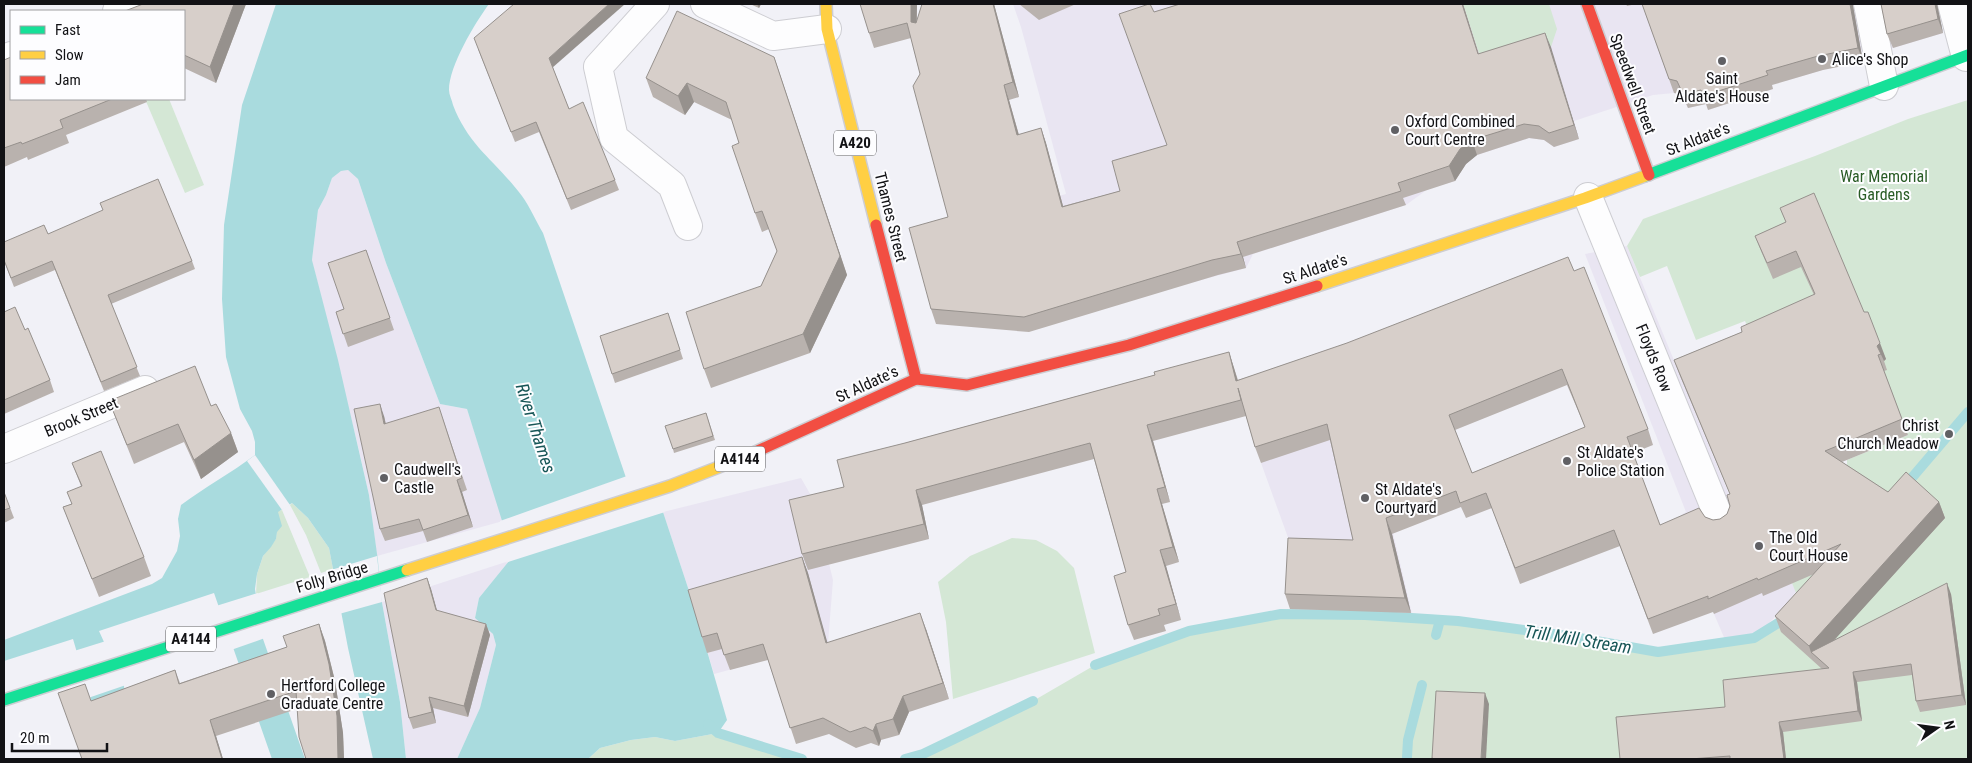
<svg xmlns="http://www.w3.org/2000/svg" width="1972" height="763" font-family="'Roboto Condensed',sans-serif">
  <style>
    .commercial { fill: #e9e5f2 }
    .green { fill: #d4e7d5 }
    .water { fill: #a9dbde }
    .pier { fill: #f1f1f7 }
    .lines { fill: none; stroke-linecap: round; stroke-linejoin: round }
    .stream { stroke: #a9dbde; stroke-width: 10 }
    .street-casing { stroke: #cdcdd2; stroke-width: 30 }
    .fast-casing { stroke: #cdcdd2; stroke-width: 14 }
    .slow-casing { stroke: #cdcdd2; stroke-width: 14 }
    .jam-casing { stroke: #cdcdd2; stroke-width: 14 }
    .street { stroke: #fdfdfe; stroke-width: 28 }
    .fast { stroke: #16e098; stroke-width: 11 }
    .slow { stroke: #ffcf43; stroke-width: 11 }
    .jam { stroke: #f24e42; stroke-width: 11 }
    .wall { fill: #b9b2ae; fill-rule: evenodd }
    .shaded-wall { fill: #96918d }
    .building { fill: #d7cfca; stroke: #96918d; fill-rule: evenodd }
    .poi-dot { fill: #606064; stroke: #fdfdff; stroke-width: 2 }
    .labels { text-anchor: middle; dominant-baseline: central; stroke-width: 4; stroke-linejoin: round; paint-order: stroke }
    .shield { fill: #fdfdff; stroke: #58585b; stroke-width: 1 }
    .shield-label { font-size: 15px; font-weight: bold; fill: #121215 }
    .poi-label { font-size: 16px; fill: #121215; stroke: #fdfdff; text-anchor: start }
    .street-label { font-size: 16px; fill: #121215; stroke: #fdfdff }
    .park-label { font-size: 16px; fill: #285b24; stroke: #fdfdff }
    .water-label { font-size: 18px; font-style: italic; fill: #165556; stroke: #fdfdff }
  </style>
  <rect width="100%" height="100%" fill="#f1f1f7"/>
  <g class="commercial">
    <polygon points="1013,4 1937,4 1943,33 1883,51 1871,60 1842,66 1842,64 1786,81 1770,81 1773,89 1708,110 1706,104 1688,108 1682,95 1674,93 1653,95 1574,121 1579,139 1554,147 1544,140 1529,138 1477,155 1465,164 1455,181 1428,189 1406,205 1253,254 1246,268 1194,282 913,237 1066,194 1021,27"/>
    <polygon points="348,170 358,179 386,263 440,404 467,409 503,521 377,556 369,495 357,442 312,260 318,210 326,195 332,178 341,171"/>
    <polygon points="1627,246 1729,494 1751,486 1796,592 1783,609 1754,638 1726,642 1714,614 1681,515 1686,512 1585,254"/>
    <polygon points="1347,343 1352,359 1413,618 1291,614 1294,554 1261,463 1238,382"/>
    <polygon points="801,478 813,499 833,580 828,643 714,674 694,606 663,512"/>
    <polygon points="509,561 479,598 475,618 493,634 496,645 480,708 457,759 406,759 400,702 382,602"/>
  </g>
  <g class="green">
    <polygon points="1463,4 1549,4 1557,29 1551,47 1487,78"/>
    <polygon points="145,99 169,99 204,185 185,193"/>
    <polygon points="1968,100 1968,759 905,759 923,754 1033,701 1095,665 1189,631 1281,614 1365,615 1458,621 1568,636 1658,652 1754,638 1792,615 1922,466 1798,598 1784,563 1847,466 1847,460 1908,435 1804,266 1830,328 1753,340 1745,321 1696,340 1667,266 1640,277 1627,246 1643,219 1815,156 1908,119"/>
    <polygon points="292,503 308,518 329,548 333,569 321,573 306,535 290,505"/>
    <polygon points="282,510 310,577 256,594 257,574 263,556 276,539 278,511"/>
    <polygon points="1012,538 1036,540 1057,551 1074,568 1095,653 953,699 946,622 938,582 970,556"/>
    <polygon points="718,733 802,759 588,759 600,748 631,740 655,737 675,741"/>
  </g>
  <path class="water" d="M276,4H489C475,23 449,66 449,90C449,95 452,100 453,105C469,147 497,162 522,196C530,207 536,221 543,233L640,519L663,512L694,606L727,720L718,733L675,741L655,737L631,740L600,748L588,759H457L480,708L496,645L493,634L475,618L479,598L509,561L514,559L467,409L440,404L386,263L358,179L348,170L341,171L332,178L326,195L318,210L312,260L338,360L369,495L378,561L381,597L400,702L406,759H373L348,648L329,548L308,518L292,503L278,512L282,526L277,532L276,539L271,547L263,556L257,574L255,589L263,639L305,759H272L214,593L99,631L124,686L128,729L112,759L90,697L73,639L4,661V640L152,584L162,578L177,551L180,536L178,519L181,505C205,487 231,473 255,455V442L252,431L240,409L226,357L222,299L224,225L242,105Z"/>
  <g class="pier">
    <polygon points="255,455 290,505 282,510 247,461"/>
    <polygon points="627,476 642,517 662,510 665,512 505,563 512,558 500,521"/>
    <polygon points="377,556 382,602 339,614 331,570"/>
    <polygon points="258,593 265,638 231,650 216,606"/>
    <polygon points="106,641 126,685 88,698 74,651"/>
  </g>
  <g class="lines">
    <g class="stream">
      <polyline points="1904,487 1968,412"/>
      <polyline points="1436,635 1440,620"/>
      <polyline points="1095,665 1189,631 1281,614 1365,615 1458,621 1568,636 1658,652 1754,638 1788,617"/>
      <polyline points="708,724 718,733 802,759"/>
      <polyline points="1407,757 1408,740 1422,685"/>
      <polyline points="905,759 923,754 1033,701"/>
    </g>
    <g class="street-casing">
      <g id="street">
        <polyline points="655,4 598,67 614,138 672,185 688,226"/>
        <polyline points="705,4 773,36 827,29"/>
        <polyline points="1868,4 1884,86"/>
        <polyline points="1952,4 1966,57"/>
        <polyline points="117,11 135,4"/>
        <polyline points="4,59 11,56"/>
        <polyline points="1588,197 1720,520"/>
        <polyline points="4,449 145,390"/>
      </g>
    </g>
    <g class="fast-casing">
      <g id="fast">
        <polyline points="1645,176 1968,55"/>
        <polyline points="4,700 407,570"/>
      </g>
    </g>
    <g class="slow-casing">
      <g id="slow">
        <polyline points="826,4 827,29 876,225"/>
        <polyline points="1317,286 1585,198 1645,176"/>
        <polyline points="407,570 670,486 742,458"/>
      </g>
    </g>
    <g class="jam-casing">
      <g id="jam">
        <polyline points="1587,4 1649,175"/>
        <polyline points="916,379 967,385 1129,345 1317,286"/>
        <polyline points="742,458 916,379 876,225"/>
      </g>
    </g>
    <use href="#street" class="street"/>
    <use href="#fast" class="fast"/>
    <use href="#slow" class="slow"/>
    <use href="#jam" class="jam"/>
  </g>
  <g class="wall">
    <polygon points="143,4 246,4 216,83 184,68 184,11"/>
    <polygon points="750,4 761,4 759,8"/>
    <polygon points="917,4 917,21 994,4 1019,97 1009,100 1019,135 1041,128 1046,143 1063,206 1120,191 1167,145 1154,12 1180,4 1463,4 1479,54 1545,33 1579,139 1554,147 1544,140 1529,138 1477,155 1466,164 1455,181 1403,198 1406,205 1243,257 1246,268 1218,275 1029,332 936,324 931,309 948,217 920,74 911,38 874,48 869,33"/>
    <polygon points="1019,4 1076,4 1039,20"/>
    <polygon points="1626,4 1636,4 1627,6"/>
    <polygon points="1642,4 1853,4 1853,6 1863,62 1823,70 1772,85 1773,89 1708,110 1706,104 1688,108 1682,95 1674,93"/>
    <polygon points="1881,4 1937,4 1943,33 1893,48 1887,34"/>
    <polygon points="478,49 553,68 569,109 615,180 619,190 571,210 539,132 515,142"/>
    <polygon points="774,57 847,275 810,353 711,388 704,369 761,286 777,251 769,229 762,232 755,213 739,143 732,120 694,102 685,115 653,97 646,78"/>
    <polygon points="4,60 11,99 146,99 147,102 66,135 69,143 28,160 27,157 4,167"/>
    <path d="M1780,208L1864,312L1886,359L1884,361L1887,370L1884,371L1908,435L1842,462L1888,492L1939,502L1945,518L1833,641L1951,594L1966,705L1920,712L1916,701L1912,675L1857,682L1862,721L1783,732L1786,759H1620L1725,707L1822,669L1781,632L1775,616L1814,574L1763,596L1762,593L1714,614L1713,612L1653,634L1620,546L1520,584L1492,508L1466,518L1461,507L1392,534L1411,613L1290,609L1285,594L1353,540L1330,440L1261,463L1255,447L1246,416L1153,441L1170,502L1162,504L1179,562L1166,566L1181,620L1164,625L1166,631L1134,640L1128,625L1126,572L1094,459L922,505L929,539L808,570L802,554L844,487L905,443L1155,375L1229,352L1234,368L1238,380L1574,271L1648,429L1653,445L1633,453L1660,525L1705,517L1713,520L1720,519L1727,514L1730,506V494L1680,376L1674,360L1742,332L1814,295L1801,267L1773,279L1761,251L1755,236L1786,222ZM1567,385L1585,427L1472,473L1455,430Z"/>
    <polygon points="48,234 192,261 195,269 111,304 140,376 104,391 55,270 14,287 4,261 4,242"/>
    <polygon points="366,250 394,330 348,347 336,312 344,309"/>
    <polygon points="4,312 25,330 50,380 54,392 4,414"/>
    <polygon points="671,322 683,359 615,383 612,374"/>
    <polygon points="109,401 211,406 231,433 238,452 201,479 184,442 134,464"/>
    <polygon points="706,413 715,440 674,453 673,449"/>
    <polygon points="384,416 386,424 443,419 467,490 462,492 473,527 427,542 423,531 385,541 380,529"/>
    <polygon points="72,463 144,557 151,576 99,597 63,507 71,504 81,486"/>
    <polygon points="4,492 14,518 4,523"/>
    <polygon points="802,557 808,573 827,643 926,629 949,699 909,712 899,735 881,740 879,746 871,743 856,748 829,734 796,744 768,660 730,670 722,649 707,653 702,637"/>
    <polygon points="427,578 431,589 437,611 486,624 490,635 468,717 433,708 436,723 413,729 409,718"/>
    <polygon points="319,624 325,641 335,681 343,733 344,759 306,759 297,709 216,736 223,759 82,759 91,701 175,670 180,683 287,647"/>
  </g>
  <g class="shaded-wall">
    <polygon points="234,4 246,4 216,83 210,67"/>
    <polygon points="609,4 625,4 552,68 549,58"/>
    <polygon points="757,4 761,4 759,8"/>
    <polygon points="911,4 917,4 916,36 911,22"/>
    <polygon points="993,4 994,4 1019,97 1013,82"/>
    <polygon points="1462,4 1463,4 1483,69 1478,54"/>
    <polygon points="1850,4 1853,4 1853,6 1863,62 1858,48"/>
    <polygon points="1935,4 1937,4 1943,33 1938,19"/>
    <polygon points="1545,33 1551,47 1579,139 1574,125"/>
    <polygon points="774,57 847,275 810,353 803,334"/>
    <polygon points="687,83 694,102 685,115 678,96"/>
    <polygon points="1004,85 1009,100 1023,150 1017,135"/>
    <polygon points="1041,128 1046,143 1067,221 1062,207"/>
    <polygon points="1472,140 1477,155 1466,164 1455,181 1449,166 1460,149"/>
    <polygon points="1237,242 1243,257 1246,268 1241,254"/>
    <polygon points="1880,343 1886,359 1884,361 1877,346"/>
    <polygon points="1229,352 1234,368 1242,396 1236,381"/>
    <polygon points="380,404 384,416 388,436 384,424"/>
    <polygon points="1147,425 1153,441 1170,502 1165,487"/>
    <polygon points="231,433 238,452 201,479 194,460"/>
    <polygon points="457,480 462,492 473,527 468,515"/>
    <polygon points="1157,489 1162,504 1179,562 1173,547"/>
    <polygon points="916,490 922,505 929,539 924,524"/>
    <polygon points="1939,502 1945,518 1818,658 1811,652 1814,662 1809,646"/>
    <polygon points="1386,518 1392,534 1411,613 1405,598"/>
    <polygon points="1160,550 1166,566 1181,620 1176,604"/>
    <polygon points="802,557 808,573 832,659 826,643"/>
    <polygon points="427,578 431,589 440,621 436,610"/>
    <polygon points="1947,583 1951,594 1966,705 1962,695"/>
    <polygon points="920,613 926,629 949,699 943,683"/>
    <polygon points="319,624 325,641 335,681 343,733 344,759 338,759"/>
    <polygon points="486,624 490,635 468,717 464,706"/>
    <polygon points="1853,672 1857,682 1862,721 1858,711"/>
    <polygon points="1485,693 1489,704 1486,759 1481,759"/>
    <polygon points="903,696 909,712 899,735 893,719"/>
    <polygon points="429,697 433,708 436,723 432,712"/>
    <polygon points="210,720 216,736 223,759 222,759"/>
    <polygon points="1779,722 1783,732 1786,759 1784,759"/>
    <polygon points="876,724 881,740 879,746 873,731"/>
  </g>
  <g class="building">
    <polygon points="143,4 234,4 210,67 184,55 184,11 125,11"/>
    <polygon points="514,4 609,4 549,58 569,109 583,102 615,180 567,199 536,122 511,132 474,38"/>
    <polygon points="860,4 911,4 911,22 916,23 922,4 993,4 1013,82 1004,85 1017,135 1041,128 1062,207 1120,191 1112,161 1167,145 1119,14 1149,4 1150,4 1154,12 1180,4 1462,4 1478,54 1545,33 1574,125 1549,133 1539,126 1524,124 1472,140 1460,149 1449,166 1398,183 1401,191 1237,242 1241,254 1212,260 1024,317 931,309 909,228 948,217 913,86 920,74 907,23 869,33"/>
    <polygon points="1642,4 1850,4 1858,48 1818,56 1766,71 1768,75 1703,96 1701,90 1683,94 1677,81 1669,79"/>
    <polygon points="1881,4 1935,4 1938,19 1887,34"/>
    <polygon points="677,11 774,57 840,256 803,334 704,369 686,312 761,286 777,251 762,211 755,213 732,146 739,143 726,102 687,83 678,96 646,78"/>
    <polygon points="11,57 11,99 112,99 60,120 63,128 22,144 21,142 4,148 4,60"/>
    <polygon points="158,179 192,261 108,295 137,367 101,382 52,261 11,278 4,260 4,242 44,225 48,234 103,210 100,203"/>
    <path d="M1814,193L1864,312H1868L1880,343L1877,346L1881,354L1878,355L1902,419L1825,451L1888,492L1906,472L1939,502L1809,646L1775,616L1841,544L1758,580L1757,578L1708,599V596L1648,619L1614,530L1515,568L1486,493L1460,503L1456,491L1386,518L1405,598L1285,594L1288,538L1353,540L1327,424L1255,447L1238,388L1241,400L1147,425L1165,487L1157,489L1173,547L1160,550L1176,604L1158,609L1160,615L1128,625L1114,576L1126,572L1090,443L916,490L924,524L802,554L789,500L844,487L837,460L905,443L1155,375L1154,372L1229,352L1236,381L1347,343L1568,257L1574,271L1584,267L1648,429L1627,437L1660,525L1699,508L1705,517L1713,520L1720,519L1727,514L1730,506L1727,495L1730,494L1674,360L1742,332L1741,327L1815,294L1796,251L1767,263L1755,236L1786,222L1780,208ZM1562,369L1585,427L1472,473L1449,415Z"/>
    <polygon points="366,250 390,318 343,334 336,312 344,309 328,263"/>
    <polygon points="15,307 25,330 28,328 50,380 4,400 4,312"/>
    <polygon points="668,313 680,350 612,374 600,336"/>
    <polygon points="195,366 211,406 216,404 231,433 194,460 178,424 127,445 109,401"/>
    <polygon points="380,404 384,424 439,407 462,478 457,480 468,515 423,530 419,519 380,529 354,409"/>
    <polygon points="706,413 713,436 673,449 665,426"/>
    <polygon points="101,451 144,557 92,579 63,507 72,504 67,492 82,486 72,463"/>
    <polygon points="4,492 10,508 4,510"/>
    <polygon points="802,557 826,643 920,613 943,683 903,696 893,719 876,724 873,731 865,727 850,732 823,718 790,728 763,644 724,655 717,633 702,637 688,590"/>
    <polygon points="427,578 436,610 486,624 464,706 429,697 432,712 409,718 384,593"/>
    <polygon points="1947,583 1962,695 1916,701 1911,664 1853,672 1858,711 1779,722 1784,759 1730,759 1730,756 1690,759 1620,759 1616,717 1725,707 1723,680 1829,668 1811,652"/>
    <polygon points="319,624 329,664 337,716 338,759 306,759 299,737 296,691 210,720 222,759 82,759 58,693 85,684 91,701 175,670 179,684 287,647 283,636"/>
    <polygon points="1436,691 1485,693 1481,759 1435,759 1432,758"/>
  </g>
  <g class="poi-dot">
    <circle cx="1822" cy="59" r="5"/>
    <circle cx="1722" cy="61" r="5"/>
    <circle cx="1395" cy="130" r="5"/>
    <circle cx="1949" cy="434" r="5"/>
    <circle cx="1567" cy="461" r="5"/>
    <circle cx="384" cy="478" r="5"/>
    <circle cx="1365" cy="498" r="5"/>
    <circle cx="1759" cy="546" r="5"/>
    <circle cx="271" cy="694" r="5"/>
  </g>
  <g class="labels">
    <g class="shield">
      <rect x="834" y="130.5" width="42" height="25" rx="4"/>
      <rect x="715" y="446.5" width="50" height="25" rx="4"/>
      <rect x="166" y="626.5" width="50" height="25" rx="4"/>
    </g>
    <g class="shield-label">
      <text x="855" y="143">A420</text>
      <text x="740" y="459">A4144</text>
      <text x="191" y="639">A4144</text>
    </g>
    <g class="poi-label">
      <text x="1832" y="59">Alice's Shop</text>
      <text x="1722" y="78" text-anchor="middle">Saint<tspan x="1722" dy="18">Aldate's House</tspan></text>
      <text x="1405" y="121">Oxford Combined<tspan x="1405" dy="18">Court Centre</tspan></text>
      <text x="1939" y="425" text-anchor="end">Christ<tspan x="1939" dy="18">Church Meadow</tspan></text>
      <text x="1577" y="452">St Aldate's<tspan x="1577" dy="18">Police Station</tspan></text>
      <text x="394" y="469">Caudwell's<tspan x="394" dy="18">Castle</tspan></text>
      <text x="1375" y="489">St Aldate's<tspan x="1375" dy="18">Courtyard</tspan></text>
      <text x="1769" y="537">The Old<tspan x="1769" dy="18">Court House</tspan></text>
      <text x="281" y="685">Hertford College<tspan x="281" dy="18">Graduate Centre</tspan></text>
    </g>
    <g class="street-label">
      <text transform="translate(1633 84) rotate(70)">Speedwell Street</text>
      <text transform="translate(1698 139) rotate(-21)">St Aldate's</text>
      <text transform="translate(891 217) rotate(76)">Thames Street</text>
      <text transform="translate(1315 269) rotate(-18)">St Aldate's</text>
      <text transform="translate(1654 358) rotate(68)">Floyds Row</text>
      <text transform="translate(867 384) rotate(-25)">St Aldate's</text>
      <text transform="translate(81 417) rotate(-23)">Brook Street</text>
      <text transform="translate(332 577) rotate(-17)">Folly Bridge</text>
    </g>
    <g class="park-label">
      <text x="1884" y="176">War Memorial<tspan x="1884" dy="18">Gardens</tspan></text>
    </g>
    <g class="water-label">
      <text transform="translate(536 428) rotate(72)">River Thames</text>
      <text transform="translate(1578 639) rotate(9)">Trill Mill Stream</text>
    </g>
  </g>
  <rect width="1972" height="763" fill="none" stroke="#121215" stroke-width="10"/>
  <rect x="10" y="10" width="175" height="90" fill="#fdfdff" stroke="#9f9fa1"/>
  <rect x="20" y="26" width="25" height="8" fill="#16e098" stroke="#9f9fa1"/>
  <text x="55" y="35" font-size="15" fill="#121215">Fast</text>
  <rect x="20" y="51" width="25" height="8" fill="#ffcf43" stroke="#9f9fa1"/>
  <text x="55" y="60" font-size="15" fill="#121215">Slow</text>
  <rect x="20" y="76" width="25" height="8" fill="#f24e42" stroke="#9f9fa1"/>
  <text x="55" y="85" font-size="15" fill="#121215">Jam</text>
  <g transform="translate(1937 728) rotate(76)" stroke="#fdfdff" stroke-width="4" paint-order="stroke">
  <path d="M0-4L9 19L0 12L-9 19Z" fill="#121215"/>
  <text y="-8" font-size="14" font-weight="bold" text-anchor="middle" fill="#121215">N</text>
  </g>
  <path d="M12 743v8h95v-8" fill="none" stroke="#121215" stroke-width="2.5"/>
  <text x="20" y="743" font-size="15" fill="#121215" stroke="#fdfdff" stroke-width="4" paint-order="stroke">20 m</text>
</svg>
